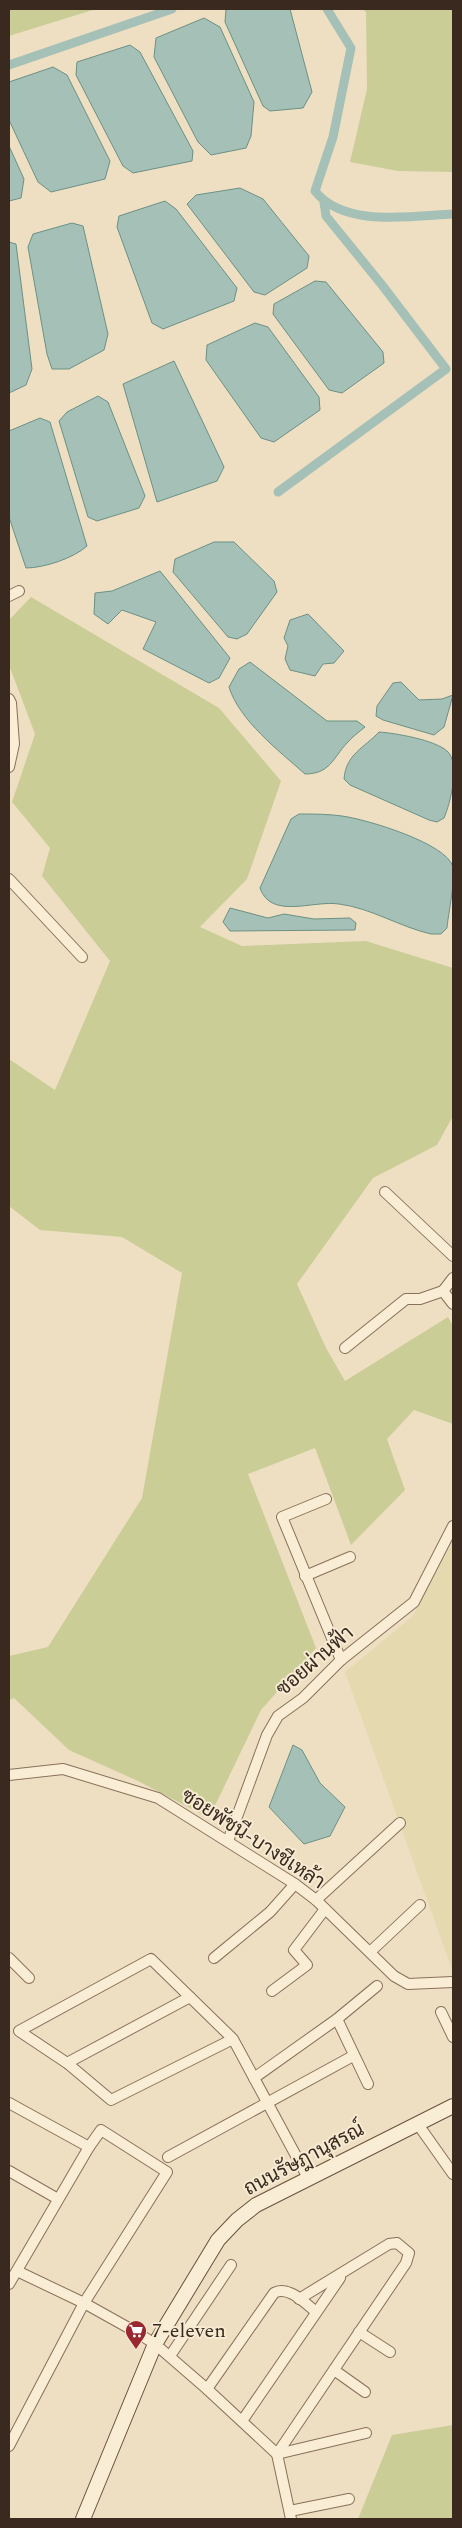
<svg xmlns="http://www.w3.org/2000/svg" width="462" height="2528" font-family="Spectral,Sarabun,serif">
  <style>
    .farmland { fill: #e5d9b0 }
    .green { fill: #cacd96 }
    .water { fill: #a5c1b7; stroke: #6b9085 }
    .lines { fill: none; stroke-linecap: round; stroke-linejoin: round }
    .canal { stroke: #a5c1b7; stroke-width: 9 }
    .street-casing { stroke: #897059; stroke-width: 12 }
    .secondary-casing { stroke: #6b513c; stroke-width: 16 }
    .street { stroke: #f9edd6; stroke-width: 10 }
    .secondary { stroke: #f9edd6; stroke-width: 14 }
    .labels { text-anchor: middle; dominant-baseline: central; stroke-width: 4; stroke-linejoin: round; paint-order: stroke }
    .street-label { font-size: 20px; fill: #39291e; stroke: #f6ead2 }
    .poi-label { font-size: 20px; fill: #39291e; stroke: #f6ead2; text-anchor: start }
  </style>
  <rect width="100%" height="100%" fill="#efdfc2"/>
  <polygon class="farmland" points="453,1540 453,1972 345,1672 413,1616"/>
  <g class="green">
    <polygon points="9,9 96,9 9,36"/>
    <polygon points="363,9 453,9 453,172 398,171 350,162 367,89 366,12"/>
    <polygon points="31,597 219,708 281,781 247,879 200,927 242,946 366,941 453,968 453,1116 437,1145 373,1178 297,1284 326,1348 345,1381 448,1317 453,1326 453,1424 414,1410 387,1439 405,1490 351,1545 315,1448 248,1474 316,1648 261,1710 209,1818 138,1781 69,1750 14,1698 9,1700 9,1656 48,1647 142,1498 182,1273 122,1237 40,1230 9,1206 9,1059 55,1090 110,961 42,876 50,848 12,802 35,734 9,665 9,620"/>
    <polygon points="453,2425 453,2519 358,2519 392,2435"/>
  </g>
  <g class="water">
    <polygon points="228,9 290,9 312,92 303,108 270,111 263,106 225,22 226,10"/>
    <polygon points="204,18 220,27 254,102 251,136 246,148 211,155 198,142 154,57 156,38"/>
    <polygon points="130,45 140,52 193,151 192,161 133,173 123,166 76,75 77,62"/>
    <polygon points="53,67 67,75 110,161 105,179 51,192 38,182 9,120 9,82"/>
    <polygon points="9,146 24,179 21,198 9,201"/>
    <polygon points="240,188 263,199 309,256 307,268 265,295 254,292 187,204 196,195"/>
    <polygon points="165,201 176,209 237,288 234,301 163,329 152,323 117,227 119,216"/>
    <polygon points="72,223 83,226 108,334 104,350 69,369 52,369 47,354 28,247 33,234"/>
    <polygon points="9,242 16,244 32,369 26,385 9,393"/>
    <polygon points="315,281 326,282 383,352 384,363 342,393 329,390 273,314 274,304"/>
    <polygon points="255,323 268,327 319,397 320,410 274,442 261,438 206,360 207,345"/>
    <polygon points="174,361 224,467 217,481 157,502 123,384"/>
    <polygon points="98,396 108,402 145,496 139,508 97,521 88,517 59,421 67,412"/>
    <path d="M40,418L50,422L87,546C74,558 44,568 26,568L9,517V431Z"/>
    <polygon points="214,542 234,542 274,581 277,592 247,634 237,639 228,637 173,572 175,559"/>
    <polygon points="160,571 230,658 219,678 209,683 143,649 156,622 122,610 108,624 94,614 95,593 112,591"/>
    <polygon points="308,614 344,651 334,663 323,664 315,676 290,670 285,659 288,646 284,638 290,620"/>
    <path d="M250,662L327,721H357L365,727C359,732 352,737 347,743C333,758 330,774 305,774C279,751 239,720 229,687L239,669Z"/>
    <polygon points="401,682 419,700 442,699 453,695 444,727 434,735 383,720 376,716 377,706 393,683"/>
    <path d="M379,732C395,733 435,740 447,751C461,763 450,804 444,818L437,822L429,820L350,785L344,779C346,754 364,748 379,732Z"/>
    <path d="M299,814C313,814 328,814 342,816C365,819 447,843 453,867C456,877 448,915 447,928L441,934H431C400,927 371,908 339,904C313,900 271,920 260,888L291,819Z"/>
    <polygon points="230,908 268,918 284,914 314,919 350,918 356,923 355,930 230,931 223,922"/>
    <polygon points="293,1745 302,1750 320,1783 345,1807 330,1836 304,1844 269,1807"/>
  </g>
  <g class="lines">
    <g class="canal">
      <path d="M327,9L351,48L333,137L315,191C344,228 412,216 453,214"/>
      <polyline points="9,65 172,9"/>
      <polyline points="278,492 446,369 382,285 326,216 324,202"/>
    </g>
    <g class="street-casing">
      <g id="street">
        <polyline points="9,596 19,591"/>
        <polyline points="9,699 11,703 14,744 9,767"/>
        <polyline points="9,879 82,957"/>
        <polyline points="385,1192 453,1256"/>
        <polyline points="443,1291 453,1304"/>
        <polyline points="443,1291 453,1278"/>
        <polyline points="345,1348 406,1299 420,1299 443,1291"/>
        <polyline points="326,1499 282,1517 341,1660"/>
        <polyline points="305,1576 350,1557"/>
        <polyline points="9,1775 63,1769 158,1798 295,1884 316,1900 394,1976 408,1984 453,1982"/>
        <polyline points="228,1841 267,1735 278,1716 303,1698 341,1660 414,1602 453,1526"/>
        <polyline points="316,1900 400,1823"/>
        <polyline points="370,1952 420,1905"/>
        <polyline points="9,1958 29,1978"/>
        <polyline points="214,1958 270,1912 295,1884"/>
        <polyline points="272,1991 307,1965 294,1950 325,1909"/>
        <polyline points="441,2012 453,2037"/>
        <polyline points="337,2019 368,2084"/>
        <polyline points="233,2039 111,2100 67,2063 19,2031 151,1959 233,2039 308,2178"/>
        <polyline points="67,2063 190,1997"/>
        <polyline points="254,2078 337,2019 377,1986"/>
        <polyline points="9,2103 89,2147"/>
        <polyline points="417,2123 453,2174"/>
        <polyline points="168,2157 353,2056"/>
        <polyline points="9,2171 58,2199"/>
        <polyline points="17,2271 84,2303 136,2332 155,2344 207,2389 277,2454 291,2519"/>
        <polyline points="9,2284 89,2147 101,2130 167,2172 84,2303 9,2446"/>
        <polyline points="359,2332 390,2352"/>
        <polyline points="170,2356 231,2265"/>
        <polyline points="334,2370 365,2392"/>
        <path d="M207,2389L274,2293C288,2285 305,2303 315,2311"/>
        <polyline points="242,2421 340,2278"/>
        <polyline points="277,2454 406,2263 409,2253 397,2243 389,2244 299,2299"/>
        <polyline points="277,2454 366,2433"/>
        <polyline points="290,2511 349,2499"/>
      </g>
    </g>
    <g class="secondary-casing">
      <polyline id="secondary" points="83,2519 155,2344 218,2240 237,2220 256,2205 453,2106"/>
    </g>
    <use href="#street" class="street"/>
    <use href="#secondary" class="secondary"/>
  </g>
  <defs>
    <g id="supermarket-pin" transform="scale(1.125)"><path d="M0 17L-7.5 6A9.5 9.5 0 1 1 7.5 6Z" fill="#992830" stroke="#f6ead2"/><path d="M-6-5.5h2.5l.6 2H6L4.5 2H-2.5L-4.4-4H-6ZM-1.5 3.2a1.3 1.3 0 1 0 .1 0ZM3 3.2a1.3 1.3 0 1 0 .1 0Z" fill="#fff"/></g>
  </defs>
  <g fill-rule="evenodd">
    <use href="#supermarket-pin" x="136" y="2331"/>
  </g>
  <g class="labels">
    <g class="street-label">
      <text transform="translate(315 1661) rotate(-41)">ซอยผ่านฟ้า</text>
      <text transform="translate(253 1839) rotate(33)">ซอยพัชนี-บางชีเหล้า</text>
      <text transform="translate(304 2159) rotate(-28)">ถนนรัษฎานุสรณ์</text>
    </g>
    <g class="poi-label">
      <text x="152" y="2331">7-eleven</text>
    </g>
  </g>
  <rect width="462" height="2528" fill="none" stroke="#39291e" stroke-width="20"/>
</svg>
